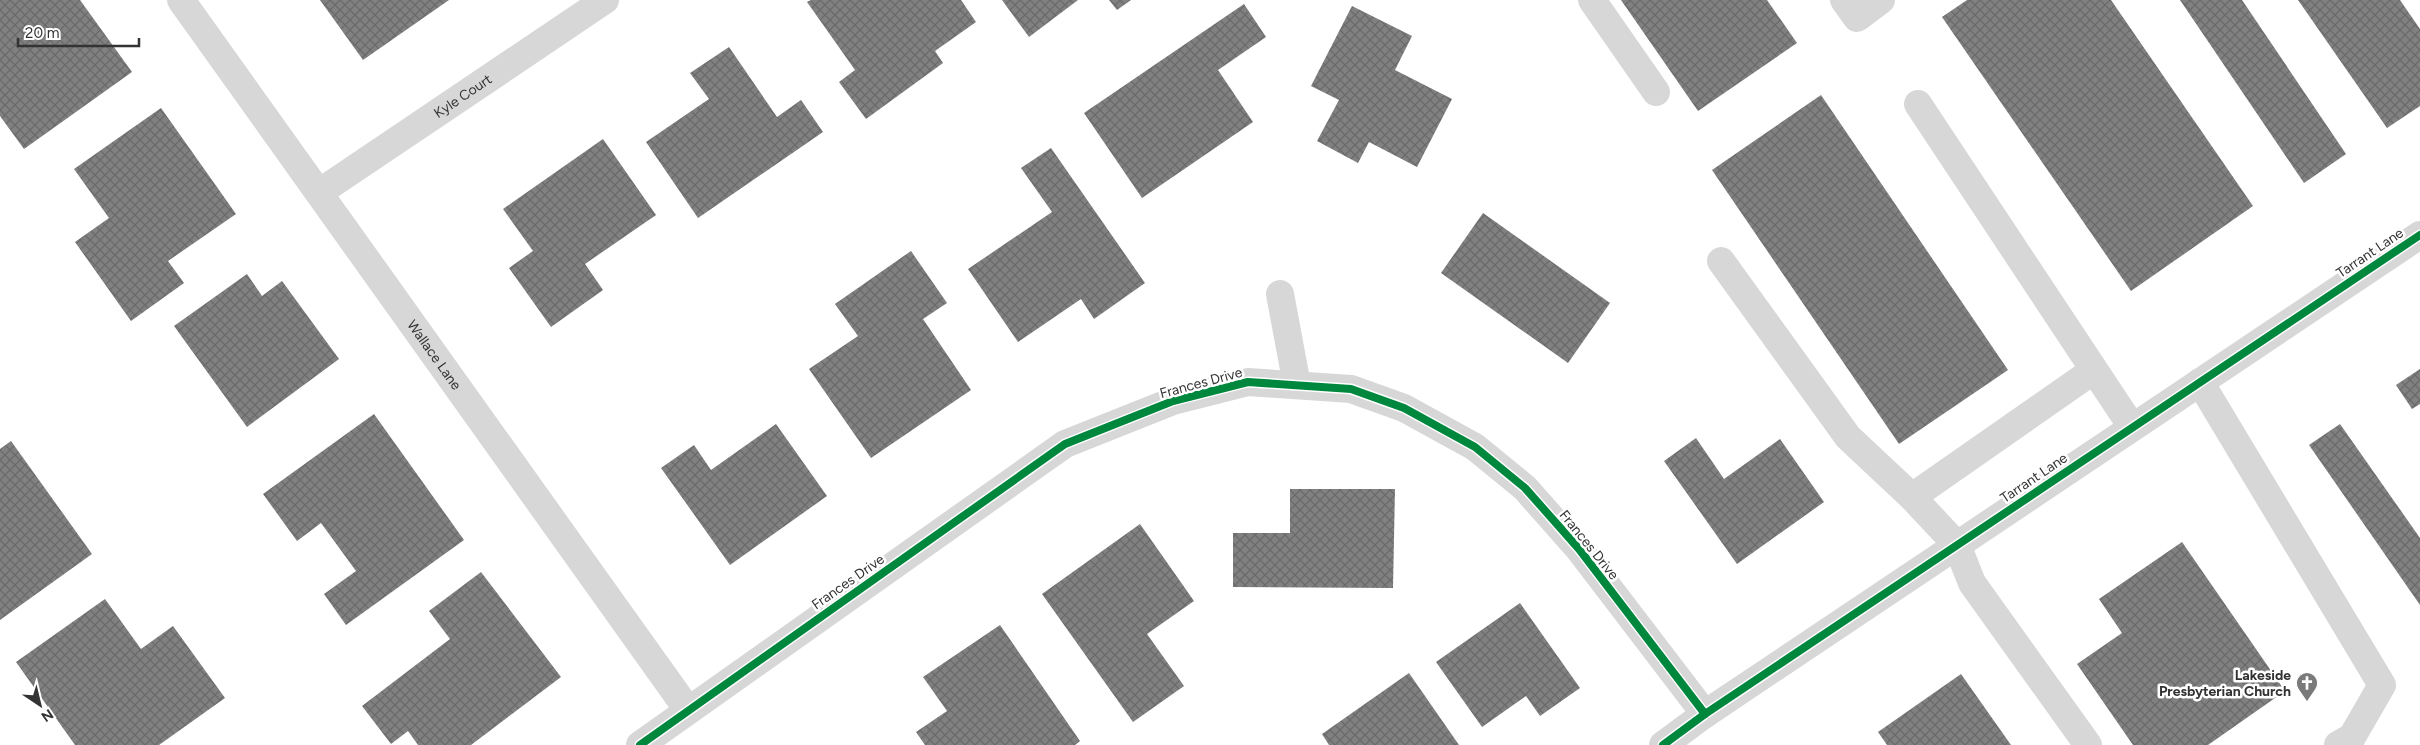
<svg xmlns="http://www.w3.org/2000/svg" width="2420" height="745" font-family="Figtree,sans-serif">
  <style>
    .building { fill: url(#building-cross-hatch) }
    .lines { fill: none; stroke-linecap: round; stroke-linejoin: round }
    .minor { stroke: #d7d7d7; stroke-width: 28 }
    .cycleway-casing { stroke: #fff; stroke-width: 11 }
    .cycleway { stroke: #00873e; stroke-width: 8 }
    .labels { text-anchor: middle; dominant-baseline: central; stroke-width: 5; stroke-linejoin: round; paint-order: stroke }
    .street-label { font-size: 14px; fill: #333; stroke: #fff }
    .poi-label { font-size: 14px; font-weight: bold; fill: #333; stroke: #fff; text-anchor: end }
  </style>
  <defs>
    <pattern id="building-cross-hatch" width="8" height="8" patternUnits="userSpaceOnUse" patternTransform="scale(1.25)"><rect width="8" height="8" fill="#818181"/><path d="M0 0l8 8M0 8l8-8" fill="none" stroke="#6a6a6a"/></pattern>
  </defs>
  <rect width="100%" height="100%" fill="#fff"/>
  <g class="building">
    <polygon points="0,0 80,0 132,72 24,149 0,116"/>
    <polygon points="320,0 449,0 363,60"/>
    <polygon points="811,0 961,0 976,22 935,51 943,63 866,119 839,82 855,70 807,2"/>
    <polygon points="1002,0 1078,0 1029,37"/>
    <polygon points="1109,0 1131,0 1117,10"/>
    <polygon points="1621,0 1767,0 1797,43 1698,111"/>
    <polygon points="1967,0 2111,0 2253,206 2131,291 1942,17"/>
    <polygon points="2180,0 2242,0 2346,154 2304,183"/>
    <polygon points="2298,0 2400,0 2420,29 2420,106 2387,128"/>
    <polygon points="1244,4 1266,37 1218,70 1253,122 1142,198 1084,113"/>
    <polygon points="1352,6 1412,36 1395,70 1452,99 1417,167 1369,142 1358,163 1317,141 1339,100 1311,86"/>
    <polygon points="729,47 777,117 801,100 823,132 698,218 646,142 709,99 690,73"/>
    <polygon points="1821,95 2008,370 1899,444 1712,170"/>
    <polygon points="161,108 236,214 168,261 184,283 131,321 75,242 109,218 74,169"/>
    <polygon points="603,139 656,215 585,264 603,290 551,327 509,268 533,251 503,209"/>
    <polygon points="1051,148 1145,283 1094,319 1081,299 1018,342 968,269 1052,212 1021,168"/>
    <polygon points="1483,213 1610,303 1568,363 1441,273"/>
    <polygon points="911,251 947,303 923,319 971,390 871,458 809,369 858,336 835,304"/>
    <polygon points="247,274 262,296 282,281 339,359 247,427 174,326"/>
    <polygon points="2420,369 2420,404 2412,409 2396,385"/>
    <polygon points="374,414 464,540 346,625 324,594 356,571 321,523 297,541 263,494"/>
    <polygon points="776,424 827,496 730,565 661,468 694,445 711,470"/>
    <polygon points="2340,424 2420,538 2420,605 2309,445"/>
    <polygon points="1696,438 1724,479 1780,439 1824,502 1737,564 1664,461"/>
    <polygon points="11,441 92,554 0,620 0,449"/>
    <polygon points="1290,489 1395,489 1393,588 1233,587 1233,533 1290,533"/>
    <polygon points="1140,524 1194,601 1147,634 1184,686 1133,722 1042,594"/>
    <polygon points="2182,542 2285,691 2208,745 2133,745 2077,664 2122,633 2099,599"/>
    <polygon points="481,572 561,677 471,745 418,745 408,731 391,744 362,706 450,639 429,611"/>
    <polygon points="105,599 141,649 173,626 225,698 159,745 75,745 16,662"/>
    <polygon points="1520,603 1580,688 1540,716 1526,696 1482,727 1436,662"/>
    <polygon points="1000,625 1080,741 1075,745 925,745 916,732 947,711 923,677"/>
    <polygon points="1409,673 1459,745 1329,745 1322,734"/>
    <polygon points="1961,674 2011,745 1887,745 1878,732"/>
  </g>
  <g class="lines">
    <g class="minor">
      <path id="s1" d="M181,0L688,710"/>
      <polyline points="1592,0 1656,92"/>
      <polyline points="1844,0 1857,18 1881,0"/>
      <polyline points="1918,104 2132,427"/>
      <path id="s2" d="M320,192L605,0"/>
      <polyline points="1721,261 1848,437 1912,497 1957,545 1972,583 2088,745"/>
      <polyline points="1280,294 1297,385"/>
      <polyline points="2200,382 2382,685 2352,737 2338,745"/>
      <polyline points="1912,497 2094,370"/>
      <polyline points="640,745 1065,444 1173,401 1248,382 1351,389 1404,408 1475,447 1525,488 1579,549 1705,714"/>
      <polyline points="1663,745 1705,714 2420,235"/>
    </g>
    <g class="cycleway-casing">
      <g id="cycleway">
        <polyline points="640,745 1065,444 1173,401 1248,382 1351,389 1404,408 1475,447 1525,488 1579,549 1705,714"/>
        <polyline points="1663,745 1705,714 2420,235"/>
      </g>
    </g>
    <use href="#cycleway" class="cycleway"/>
  </g>
  <defs>
    <g id="church-pin" transform="scale(1.125)"><path d="M0 17L-7.5 6A9.5 9.5 0 1 1 7.5 6Z" fill="#7a7a7a" stroke="#fff"/><path d="M-1.2-6h2.4v3.5h3.3v2.4h-3.3V6h-2.4V-.1h-3.3v-2.4h3.3Z" fill="#fff"/></g>
  </defs>
  <g fill-rule="evenodd">
    <use href="#church-pin" x="2307" y="683"/>
  </g>
  <g class="labels">
    <g class="street-label">
      <text stroke="none"><textPath href="#s2" startOffset="172">Kyle Court</textPath></text>
      <text transform="translate(2370 253) rotate(-34)">Tarrant Lane</text>
      <text stroke="none"><textPath href="#s1" startOffset="436">Wallace Lane</textPath></text>
      <text transform="translate(1201 383) rotate(-15)">Frances Drive</text>
      <text transform="translate(2034 478) rotate(-34)">Tarrant Lane</text>
      <text transform="translate(1589 545) rotate(51)">Frances Drive</text>
      <text transform="translate(848 582) rotate(-35)">Frances Drive</text>
    </g>
    <g class="poi-label">
      <text x="2291" y="675">Lakeside<tspan x="2291" dy="16">Presbyterian Church</tspan></text>
    </g>
  </g>
  <g transform="translate(40 705) rotate(145)" stroke="#ffffff" stroke-width="4" paint-order="stroke">
  <path d="M0-4L9 19L0 12L-9 19Z" fill="#333333"/>
  <text y="-8" font-size="14" font-weight="bold" text-anchor="middle" fill="#333333">N</text>
  </g>
  <path d="M18 38v8h121v-8" fill="none" stroke="#333333" stroke-width="2.5"/>
  <text x="25" y="38" font-size="15" fill="#333333" stroke="#ffffff" stroke-width="4" paint-order="stroke">20 m</text>
</svg>
